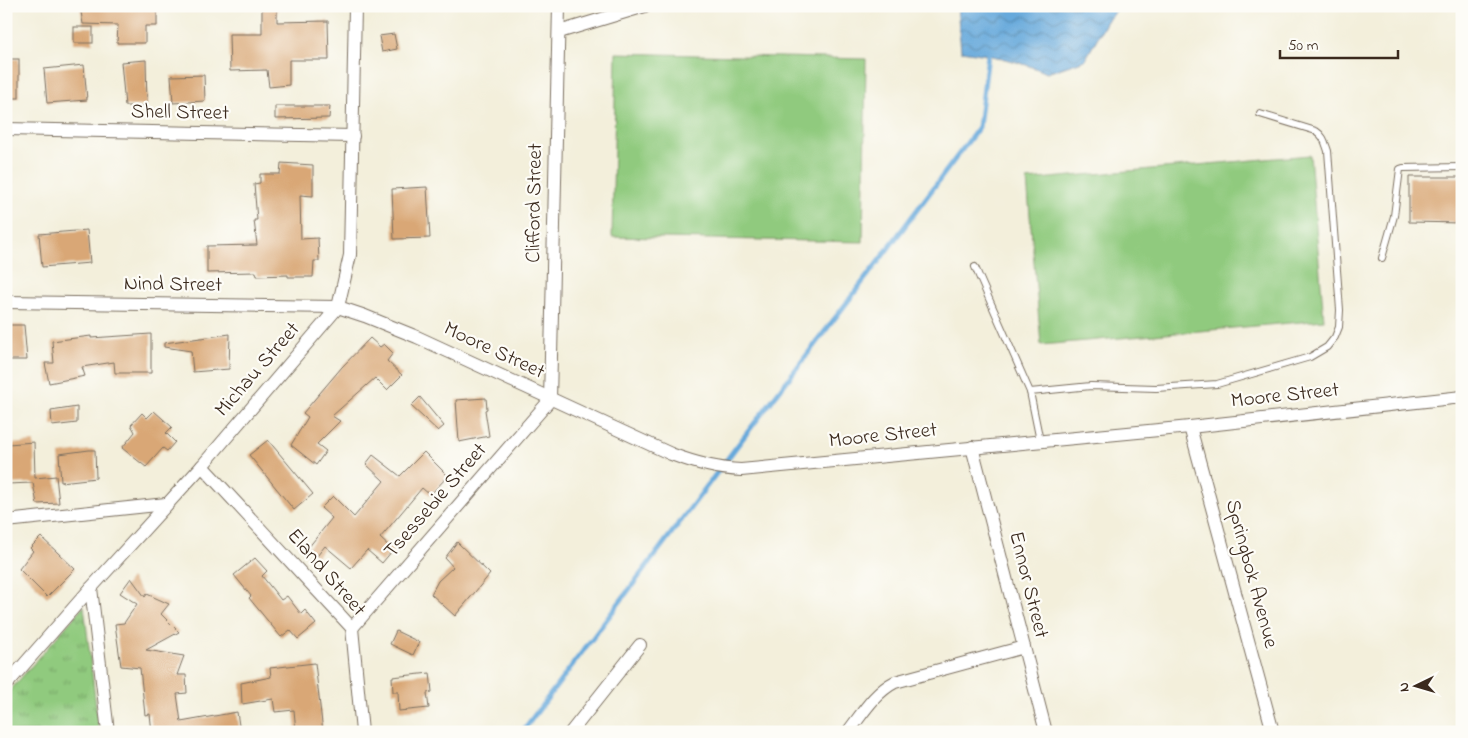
<svg xmlns="http://www.w3.org/2000/svg" width="1468" height="738" font-family="'Indie Flower',sans-serif">
  <style>
    .grass { fill: url(#grass-tufts); stroke: #667a4e }
    .pitch { fill: #90ca7e; stroke: #667a4e }
    .water { fill: url(#water-waves); stroke: #506a7c }
    .lines { fill: none; stroke-linecap: round; stroke-linejoin: round }
    .stream { stroke: #66a9db; stroke-width: 5 }
    .building { fill: #d9a776 }
    .service-casing { stroke: #7b6f60; stroke-width: 8 }
    .minor-casing { stroke: #7b6f60; stroke-width: 14 }
    .service { stroke: #fff; stroke-width: 6 }
    .minor { stroke: #fff; stroke-width: 12 }
    .labels { text-anchor: middle; dominant-baseline: central; stroke-width: 4.5; stroke-linejoin: round; paint-order: stroke }
    .street-label { font-size: 21px; fill: #3b2a1e; stroke: #fdfcf7 }
  </style>
  <defs>
    <pattern id="grass-tufts" width="24" height="20" patternUnits="userSpaceOnUse" patternTransform="scale(1.25)"><rect width="24" height="20" fill="#90ca7e"/><path d="M3 7l-1-3M5 7V3M7 7l1-3M15 17l-1-3M17 17v-4M19 17l1-3" fill="none" stroke="#77a467"/></pattern>
    <pattern id="water-waves" width="16" height="10" patternUnits="userSpaceOnUse" patternTransform="scale(1.25)"><rect width="16" height="10" fill="#66a9db"/><path d="M0 5q4-4 8 0t8 0" fill="none" stroke="#558ab1"/></pattern>
  </defs>
  <rect width="100%" height="100%" fill="#fdfcf7"/>
  <filter id="ink" filterUnits="userSpaceOnUse"><feTurbulence type="fractalNoise" baseFrequency=".02" numOctaves="2"/><feDisplacementMap in="SourceGraphic" scale="10" xChannelSelector="R" yChannelSelector="G"/><feConvolveMatrix kernelMatrix="1 2 1 2 8 2 1 2 1" color-interpolation-filters="sRGB"/></filter>
  <filter id="wash" filterUnits="userSpaceOnUse"><feTurbulence type="fractalNoise" baseFrequency=".0096" numOctaves="4" result="noise"/><feDisplacementMap in="SourceGraphic" scale="20" xChannelSelector="R" yChannelSelector="G"/><feGaussianBlur stdDeviation="1.12" result="paint"/><feColorMatrix in="noise" values="0 0 0 0 0 0 0 0 0 0 0 0 0 0 0 0 0 1.4 0 .05"/><feComposite in="paint" operator="in"/></filter>
  <g filter="url(#wash)">
    <rect width="100%" height="100%" fill="#f3efdb"/>
    <polygon class="grass" points="84,606 99,732 6,732 6,695"/>
    <g class="pitch">
      <polygon points="616,53 866,59 863,242 612,237"/>
      <polygon points="1310,155 1324,320 1041,345 1027,180"/>
    </g>
    <path class="water" d="M957,6H1120L1107,21L1085,60L1047,73C1020,61 991,55 961,51Z"/>
    <g class="lines">
      <polyline class="stream" points="522,732 737,446 878,262 979,127 988,55"/>
    </g>
    <g id="blocks">
      <g class="building">
        <polygon points="80,6 157,6 157,26 145,26 145,43 117,43 118,25 83,24"/>
        <polygon points="262,6 277,6 277,22 328,21 329,60 289,60 289,85 269,87 267,70 230,71 229,34 262,34"/>
        <rect x="74" y="27" width="19" height="16"/>
        <polygon points="394,34 397,49 382,52 379,36"/>
        <rect x="6" y="59" width="13" height="39"/>
        <polygon points="146,60 147,106 125,106 121,62"/>
        <polygon points="84,65 87,100 47,103 44,69"/>
        <polygon points="204,75 205,101 173,103 171,76"/>
        <polygon points="275,106 330,106 329,118 275,119"/>
        <polygon points="281,163 313,165 313,196 300,195 301,239 318,238 319,261 314,261 313,277 288,277 288,275 257,276 256,272 207,273 207,246 257,245 254,220 257,220 254,184 260,183 260,174 280,174"/>
        <polygon points="1409,177 1462,177 1462,223 1409,222"/>
        <polygon points="427,187 430,238 394,239 392,189"/>
        <polygon points="87,230 90,263 42,267 39,234"/>
        <polygon points="6,325 24,325 27,360 6,360"/>
        <polygon points="151,334 151,373 115,373 114,362 82,367 85,376 49,383 45,363 54,363 52,341 91,336 91,338"/>
        <polygon points="230,334 229,369 193,372 191,351 164,347 164,343"/>
        <polygon points="370,338 380,347 384,344 393,353 387,361 402,375 387,390 375,378 332,416 340,421 317,444 326,451 316,465 291,445 308,417 303,413 342,367"/>
        <polygon points="420,397 444,426 438,431 411,406"/>
        <polygon points="486,398 487,409 485,410 489,436 459,442 456,400"/>
        <polygon points="77,407 77,423 52,426 51,411"/>
        <polygon points="154,411 172,427 166,433 175,442 167,451 163,448 146,467 122,448 135,432 131,425 142,413 147,418"/>
        <polygon points="268,440 313,494 294,510 249,455"/>
        <polygon points="34,442 35,478 56,476 59,503 37,504 33,483 7,484 8,444"/>
        <polygon points="89,450 95,450 96,478 61,482 59,454"/>
        <polygon points="424,452 448,476 430,495 422,488 380,538 393,550 382,563 367,550 351,568 325,546 317,556 308,548 332,518 321,508 333,496 354,517 384,481 366,464 373,455 400,476"/>
        <polygon points="41,537 75,569 47,597 19,569 33,551 30,548"/>
        <polygon points="457,542 490,574 455,616 431,594 438,581 453,567 445,558"/>
        <polygon points="255,558 267,571 262,576 281,600 287,596 301,614 305,610 316,624 298,639 290,630 281,637 249,598 251,596 234,575"/>
        <polygon points="131,578 145,597 147,594 169,604 161,614 179,632 146,650 184,656 177,675 186,675 187,693 177,694 181,722 237,712 240,732 152,732 150,714 145,715 140,668 121,666 115,624 124,623 137,604 120,593"/>
        <polygon points="396,631 419,642 413,655 390,644"/>
        <polygon points="315,663 323,732 296,732 294,710 275,712 273,699 242,704 241,683 271,677 270,668"/>
        <polygon points="430,673 432,692 427,693 429,708 399,711 398,692 393,692 392,677"/>
      </g>
    </g>
  </g>
  <g filter="url(#ink)">
    <use href="#blocks" fill-opacity="0" stroke="#7b6f60" stroke-width="1"/>
    <g class="lines">
      <g class="service-casing">
        <g id="service">
          <polyline points="1382,258 1394,216 1400,169 1403,168 1462,167"/>
          <polyline points="975,267 1030,392 1040,441"/>
          <path d="M1030,392L1091,386L1156,388L1217,384L1310,357L1327,347L1335,337L1339,327L1340,310L1328,151C1325,143 1324,136 1316,131L1260,114"/>
        </g>
      </g>
      <g class="minor-casing">
        <g id="minor">
          <polyline points="559,32 645,6"/>
          <polyline points="6,129 353,136"/>
          <path d="M6,302L338,307L365,316L417,337L671,454C695,463 717,469 741,470L1190,427L1462,397"/>
          <polyline points="1190,427 1273,732"/>
          <polyline points="972,447 1046,732"/>
          <polyline points="202,466 352,628 362,732"/>
          <polyline points="6,521 166,504"/>
          <polyline points="91,588 108,732"/>
          <polyline points="352,628 550,400 559,6"/>
          <polyline points="6,685 91,588 202,466 338,307 350,255 355,6"/>
          <polyline points="571,732 640,645"/>
          <path d="M848,732C862,714 875,692 895,682L1024,647"/>
        </g>
      </g>
      <use href="#service" class="service"/>
      <use href="#minor" class="minor"/>
    </g>
  </g>
  <g class="labels">
    <g class="street-label">
      <text transform="translate(180 113) rotate(1)">Shell Street</text>
      <text transform="translate(535 203) rotate(-89)">Clifford Street</text>
      <text transform="translate(173 285) rotate(1)">Nind Street</text>
      <text transform="translate(494 351) rotate(25)">Moore Street</text>
      <text transform="translate(258 370) rotate(-49)">Michau Street</text>
      <text transform="translate(1285 396) rotate(-6)">Moore Street</text>
      <text transform="translate(883 436) rotate(-6)">Moore Street</text>
      <text transform="translate(436 501) rotate(-49)">Tsessebie Street</text>
      <text transform="translate(326 573) rotate(49)">Eland Street</text>
      <text transform="translate(1251 574) rotate(75)">Springbok Avenue</text>
      <text transform="translate(1028 585) rotate(76)">Ennor Street</text>
    </g>
  </g>
  <rect width="1468" height="738" fill="none" stroke="#fdfcf7" stroke-width="25"/>
  <g transform="translate(1416 686) rotate(265)" stroke="#fdfcf7" stroke-width="4" paint-order="stroke">
  <path d="M0-4L9 19L0 12L-9 19Z" fill="#3b2a1e"/>
  <text y="-8" font-size="14" font-weight="bold" text-anchor="middle" fill="#3b2a1e">N</text>
  </g>
  <path d="M1280 50v8h118v-8" fill="none" stroke="#3b2a1e" stroke-width="2.5"/>
  <text x="1288" y="50" font-size="15" fill="#3b2a1e" stroke="#fdfcf7" stroke-width="4" paint-order="stroke">50 m</text>
</svg>
